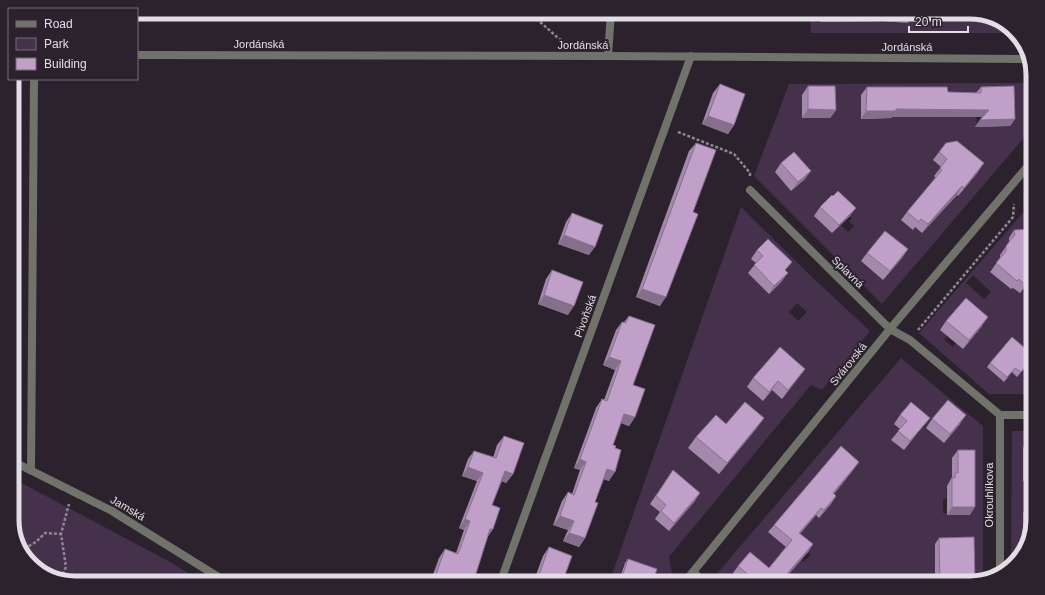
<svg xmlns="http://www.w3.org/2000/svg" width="1045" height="595" font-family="Helvetica,sans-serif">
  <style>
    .green { fill: #45314b; fill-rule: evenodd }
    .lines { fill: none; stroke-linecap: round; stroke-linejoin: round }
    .path { stroke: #8f8791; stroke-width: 2.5; stroke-dasharray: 3 2; stroke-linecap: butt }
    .street { stroke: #71726a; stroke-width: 8 }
    .wall { fill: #a589ad }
    .shaded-wall { fill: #866f8d }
    .building { fill: #c09fc9; stroke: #866f8d }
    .labels { text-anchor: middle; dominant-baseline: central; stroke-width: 4; stroke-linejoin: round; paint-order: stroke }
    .street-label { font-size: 11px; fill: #e3dde5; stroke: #2c222e }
    .rim { fill: none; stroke: #e3dde5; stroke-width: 5 }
  </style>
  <rect width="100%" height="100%" fill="#2c222e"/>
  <g class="green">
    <polygon points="809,12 814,12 815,22 853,21 882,12 882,22 907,23 908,12 938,12 938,18 967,19 970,12 1001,20 1015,33 811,33"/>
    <path d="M1033,83V127L882,304L754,176L789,84ZM975,94L1010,126L977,127ZM933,161L978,172L942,167ZM933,196L946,207L922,233L915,227ZM832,200L852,218L849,221L854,226L848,232L841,225L832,233Z"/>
    <path d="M1033,201V214L1028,220L1033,225V230L1028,226L990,271L1011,289L1033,263V394H989L919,333ZM973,275L991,292L984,299L966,283ZM940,330L956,343L953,347L944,340L947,336ZM1009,342L1018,377L1012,372Z"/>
    <path d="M741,207L814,279L870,331L822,390L811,385L669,557L674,583H651L624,564L618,583H609ZM797,303L807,312L798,321L789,312ZM695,501L681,518L666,506Z"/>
    <path d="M901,358L983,426V580L971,583H931V576H911V583H781L789,574L765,577L733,573L744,583H721L714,577ZM809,485L819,518L816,515L792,544L801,546L811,555L803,562L788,549ZM950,486L947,513H943V499H946L947,487Z"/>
    <polygon points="1012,431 1033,431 1033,506 1023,513 1025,551 1011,566"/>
    <polygon points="12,478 172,563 204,583 75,583 44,575 21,552 12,524"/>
  </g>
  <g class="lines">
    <g class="path">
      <polyline points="529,12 557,37 564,42"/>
      <polyline points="678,132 734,154 750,173 750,177"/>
      <polyline points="918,330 1013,217 1014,204"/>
      <polyline points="20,551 36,542 45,533 61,534"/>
      <polyline points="61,579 66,567 61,534 69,504"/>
    </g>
    <g class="street">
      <polyline points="137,55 608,56 1029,59"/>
      <polyline points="608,56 611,12"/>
      <polyline points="750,190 890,329 910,340 1000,415 1033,415"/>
      <polyline points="1000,415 1000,575"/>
      <polyline points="12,461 112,511 228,583"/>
      <polyline points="31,470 34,79"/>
      <polyline points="693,572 705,583"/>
      <polyline points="500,583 691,56"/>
      <polyline points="684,583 890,329 1033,160"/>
    </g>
  </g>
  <g class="wall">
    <polygon points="820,12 913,12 908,23 882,21 820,22"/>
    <polygon points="938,12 971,12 967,19 938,18"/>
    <polygon points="720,84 734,125 728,134 702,124 713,93"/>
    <polygon points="808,86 836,110 830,118 802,118 802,95"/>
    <polygon points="867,87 948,92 976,93 981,87 1015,119 1010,126 975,127 982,117 892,117 891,118 861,119 861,95"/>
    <polygon points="696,143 660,306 636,297 689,151"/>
    <polygon points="939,152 978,172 958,196 957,195 922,233 915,227 913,230 901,220 907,212 936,178 934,176 941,167 933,160"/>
    <polygon points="781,163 805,179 791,191 775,172"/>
    <polygon points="820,207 850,216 832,233 814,216"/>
    <polygon points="572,213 589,255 558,244 566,222"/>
    <polygon points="1033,214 1033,225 1028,221"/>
    <polygon points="1033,229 1033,270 1032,271 1033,272 1033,277 1020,293 1013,288 1011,289 990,272 1000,258 1000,255 1009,242 1009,238 1014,230"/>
    <polygon points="908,249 902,258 883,280 861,261 867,253"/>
    <polygon points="757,250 786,271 782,281 769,294 748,273 756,263 751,259"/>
    <polygon points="552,270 568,315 538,304 546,279"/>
    <polygon points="629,316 635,417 629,426 621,423 613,445 609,481 604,479 595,502 585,538 579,547 563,541 568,530 553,525 562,501 568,492 572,494 580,470 574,468 596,408 602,399 604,400 615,370 603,365 616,330 622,322 624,322"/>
    <polygon points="946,321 982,326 963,349 940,330"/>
    <polygon points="1031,360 1017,377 1012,372 1004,382 987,367 990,363"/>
    <polygon points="805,369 799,377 782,399 772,390 763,401 747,387 753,378"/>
    <polygon points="900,415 930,418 923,426 904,450 891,440 900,429 894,424"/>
    <polygon points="764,418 756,429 719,474 688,448 696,437 726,424"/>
    <polygon points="932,419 960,424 944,443 926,428"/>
    <polygon points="504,436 513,474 506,483 502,481 492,505 493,529 488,536 473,583 430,583 439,558 445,549 456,553 464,530 459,528 477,481 462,476 468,459 474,451 493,458 497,445"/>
    <polygon points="1028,440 1033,440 1033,521 1025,551 1024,552 1023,513 1028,506 1030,481 1023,481 1023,448"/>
    <polygon points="958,450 970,515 947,515 947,486 952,477 952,458"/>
    <polygon points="854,469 834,494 836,496 831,504 819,518 816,515 800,534 813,544 808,552 781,583 744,583 733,573 738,566 769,568 786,547 768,532 774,525"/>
    <polygon points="673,470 695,501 669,531 655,519 660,512 650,504"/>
    <polygon points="939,538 971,583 935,583 935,544"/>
    <polygon points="549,547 562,583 533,583 543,556"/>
    <polygon points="628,559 652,583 618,583 625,563"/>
  </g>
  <g class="shaded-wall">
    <polygon points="942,12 971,12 967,19 938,18"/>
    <polygon points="825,14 887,14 913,15 908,23 882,21 820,22"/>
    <polygon points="808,109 836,110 830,118 802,118"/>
    <polygon points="896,109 989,110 983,117 892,117 891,118 861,119 866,111"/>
    <polygon points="708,116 734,125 728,134 702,124"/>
    <polygon points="1015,119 1010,126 975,127 980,120"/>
    <polygon points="984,163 978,172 958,196 964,188"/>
    <polygon points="811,171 805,179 791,191 798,182"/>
    <polygon points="962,186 957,195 922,233 928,224"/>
    <polygon points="856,208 850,216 832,233 839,225"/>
    <polygon points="564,235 595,247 589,255 558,244"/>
    <polygon points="908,249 902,258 883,280 890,271"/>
    <polygon points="788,273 782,281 769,294 774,286"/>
    <polygon points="1033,276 1029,282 1020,293 1025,285"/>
    <polygon points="642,289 666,297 660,306 636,297"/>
    <polygon points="544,295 574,306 568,315 538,304"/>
    <polygon points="988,317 982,326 963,349 969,340"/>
    <polygon points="609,357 621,361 615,370 603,365"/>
    <polygon points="805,369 799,377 782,399 788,390"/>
    <polygon points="778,381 772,390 763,401 769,392"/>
    <polygon points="624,414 635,417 629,426 618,422"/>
    <polygon points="966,415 960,424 944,443 950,434"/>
    <polygon points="764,418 756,429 719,474 727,463"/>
    <polygon points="930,418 923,426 904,450 910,441"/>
    <polygon points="580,459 586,462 580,470 574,468"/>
    <polygon points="859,462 854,469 828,501 833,493"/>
    <polygon points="468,467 483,473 477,481 462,476"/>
    <polygon points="607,469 615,472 609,481 601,478"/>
    <polygon points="505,471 513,474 506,483 499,480"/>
    <polygon points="1028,474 1033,474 1033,477 1030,481 1023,481"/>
    <polygon points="700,493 695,501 669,531 674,523"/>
    <polygon points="836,496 831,504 819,518 824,510"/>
    <polygon points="952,507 975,507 970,515 947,515"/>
    <polygon points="821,508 816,515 794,541 799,533"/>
    <polygon points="560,516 574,521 568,530 553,525"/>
    <polygon points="465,519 470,521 464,530 459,528"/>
    <polygon points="490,529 493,529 487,538"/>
    <polygon points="569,533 585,538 579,547 563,541"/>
    <polygon points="813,544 808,552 781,583 779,583"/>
    <polygon points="538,578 552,583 534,583"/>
    <polygon points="940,582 949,582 948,583 939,583"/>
  </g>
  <g class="building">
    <polygon points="825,12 913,12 913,15 887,14 825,14"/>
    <polygon points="720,84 745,94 734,125 708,116"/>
    <polygon points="808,86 835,86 836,110 808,109"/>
    <polygon points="1014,86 1015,119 980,120 989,110 896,109 896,111 866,111 867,87 947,87 948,92 981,93 981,87"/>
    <polygon points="957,141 984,163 964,188 962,186 928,224 921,219 919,222 907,212 942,170 940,168 947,159 939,152 946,143"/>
    <polygon points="696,143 716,150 693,212 698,214 666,297 642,289"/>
    <polygon points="794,152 811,171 798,182 781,163"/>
    <polygon points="838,191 856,208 839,225 820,207 832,195 833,196"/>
    <polygon points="572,213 603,225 595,247 564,235"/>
    <polygon points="1033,229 1033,268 1031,270 1033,272 1033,276 1025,285 1019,279 1017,281 996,263 1006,251 1006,246 1015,235 1014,230"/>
    <polygon points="885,231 908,249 890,271 867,253"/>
    <polygon points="768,239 792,262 785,270 788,273 774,286 754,265 763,256 757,250"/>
    <polygon points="552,270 583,282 574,306 544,295"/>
    <polygon points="966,298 988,317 969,340 946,321"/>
    <polygon points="629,316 655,325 633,385 645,389 635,417 624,414 613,445 616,446 615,448 621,450 615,472 607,469 595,502 598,503 585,538 569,533 574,521 560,516 568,492 574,495 586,462 580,459 602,399 607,401 621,361 609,357 622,322 626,323"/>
    <polygon points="1012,337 1033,355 1033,358 1021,372 1015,368 1007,377 990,363"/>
    <polygon points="780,347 805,369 788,390 778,381 769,392 753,378"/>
    <polygon points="948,400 966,415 950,434 932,419"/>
    <polygon points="745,402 764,418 727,463 696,437 716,415 726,424"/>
    <polygon points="911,402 930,418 910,441 898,431 907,421 900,415"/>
    <polygon points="504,436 524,443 513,474 505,471 492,505 500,508 493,529 490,529 473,583 433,583 445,549 458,554 470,521 465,519 483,473 468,467 474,451 496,458"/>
    <rect x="1028" y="440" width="5" height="34"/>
    <polygon points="841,446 859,462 833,493 836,496 824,510 821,508 799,533 813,544 779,583 758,583 738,566 750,552 769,568 792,540 774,525"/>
    <polygon points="958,450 975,450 975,507 952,507 952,478 955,478 955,473 958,473"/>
    <polygon points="673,470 700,493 674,523 661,511 666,505 656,496"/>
    <polygon points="1028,505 1033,506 1033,521 1029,536"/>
    <polygon points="974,537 975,582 971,583 949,583 949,582 940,582 939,538"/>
    <polygon points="549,547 572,556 562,583 552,583 538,578"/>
    <polygon points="628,559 657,569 652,583 620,583"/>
  </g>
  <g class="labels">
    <g class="street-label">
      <text x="259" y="44">Jordánská</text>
      <text x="583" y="45">Jordánská</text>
      <text x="907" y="47">Jordánská</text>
      <text transform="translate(848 272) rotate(45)">Splavná</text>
      <text transform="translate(585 316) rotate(-70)">Pivoňská</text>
      <text transform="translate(848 364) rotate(-51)">Svárovská</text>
      <text transform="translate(989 495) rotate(-90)">Okrouhlíkova</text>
      <text transform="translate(128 508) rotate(30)">Jamská</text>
    </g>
  </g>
  <path d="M0 0H1045V595H0ZM75 19H970A56 56 0 0 1 1026 75V520A56 56 0 0 1 970 576H75A56 56 0 0 1 19 520V75A56 56 0 0 1 75 19Z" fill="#2c222e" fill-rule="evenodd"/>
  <path class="rim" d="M75 19H970A56 56 0 0 1 1026 75V520A56 56 0 0 1 970 576H75A56 56 0 0 1 19 520V75A56 56 0 0 1 75 19Z"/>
  <rect x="8" y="8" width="130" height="72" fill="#2c222e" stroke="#756d77"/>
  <rect x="16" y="21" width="20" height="6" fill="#71726a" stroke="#756d77"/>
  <text x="44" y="28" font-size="12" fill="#e3dde5">Road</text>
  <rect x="16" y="38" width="20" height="12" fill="#45314b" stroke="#756d77"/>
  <text x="44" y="48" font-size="12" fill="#e3dde5">Park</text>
  <rect x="16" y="58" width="20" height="12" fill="#c09fc9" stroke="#756d77"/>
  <text x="44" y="68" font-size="12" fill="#e3dde5">Building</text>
  <path d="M909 26v6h59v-6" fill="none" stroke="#e3dde5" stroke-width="2"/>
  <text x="915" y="26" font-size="12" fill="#e3dde5" stroke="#2c222e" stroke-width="3" paint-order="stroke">20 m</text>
</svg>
